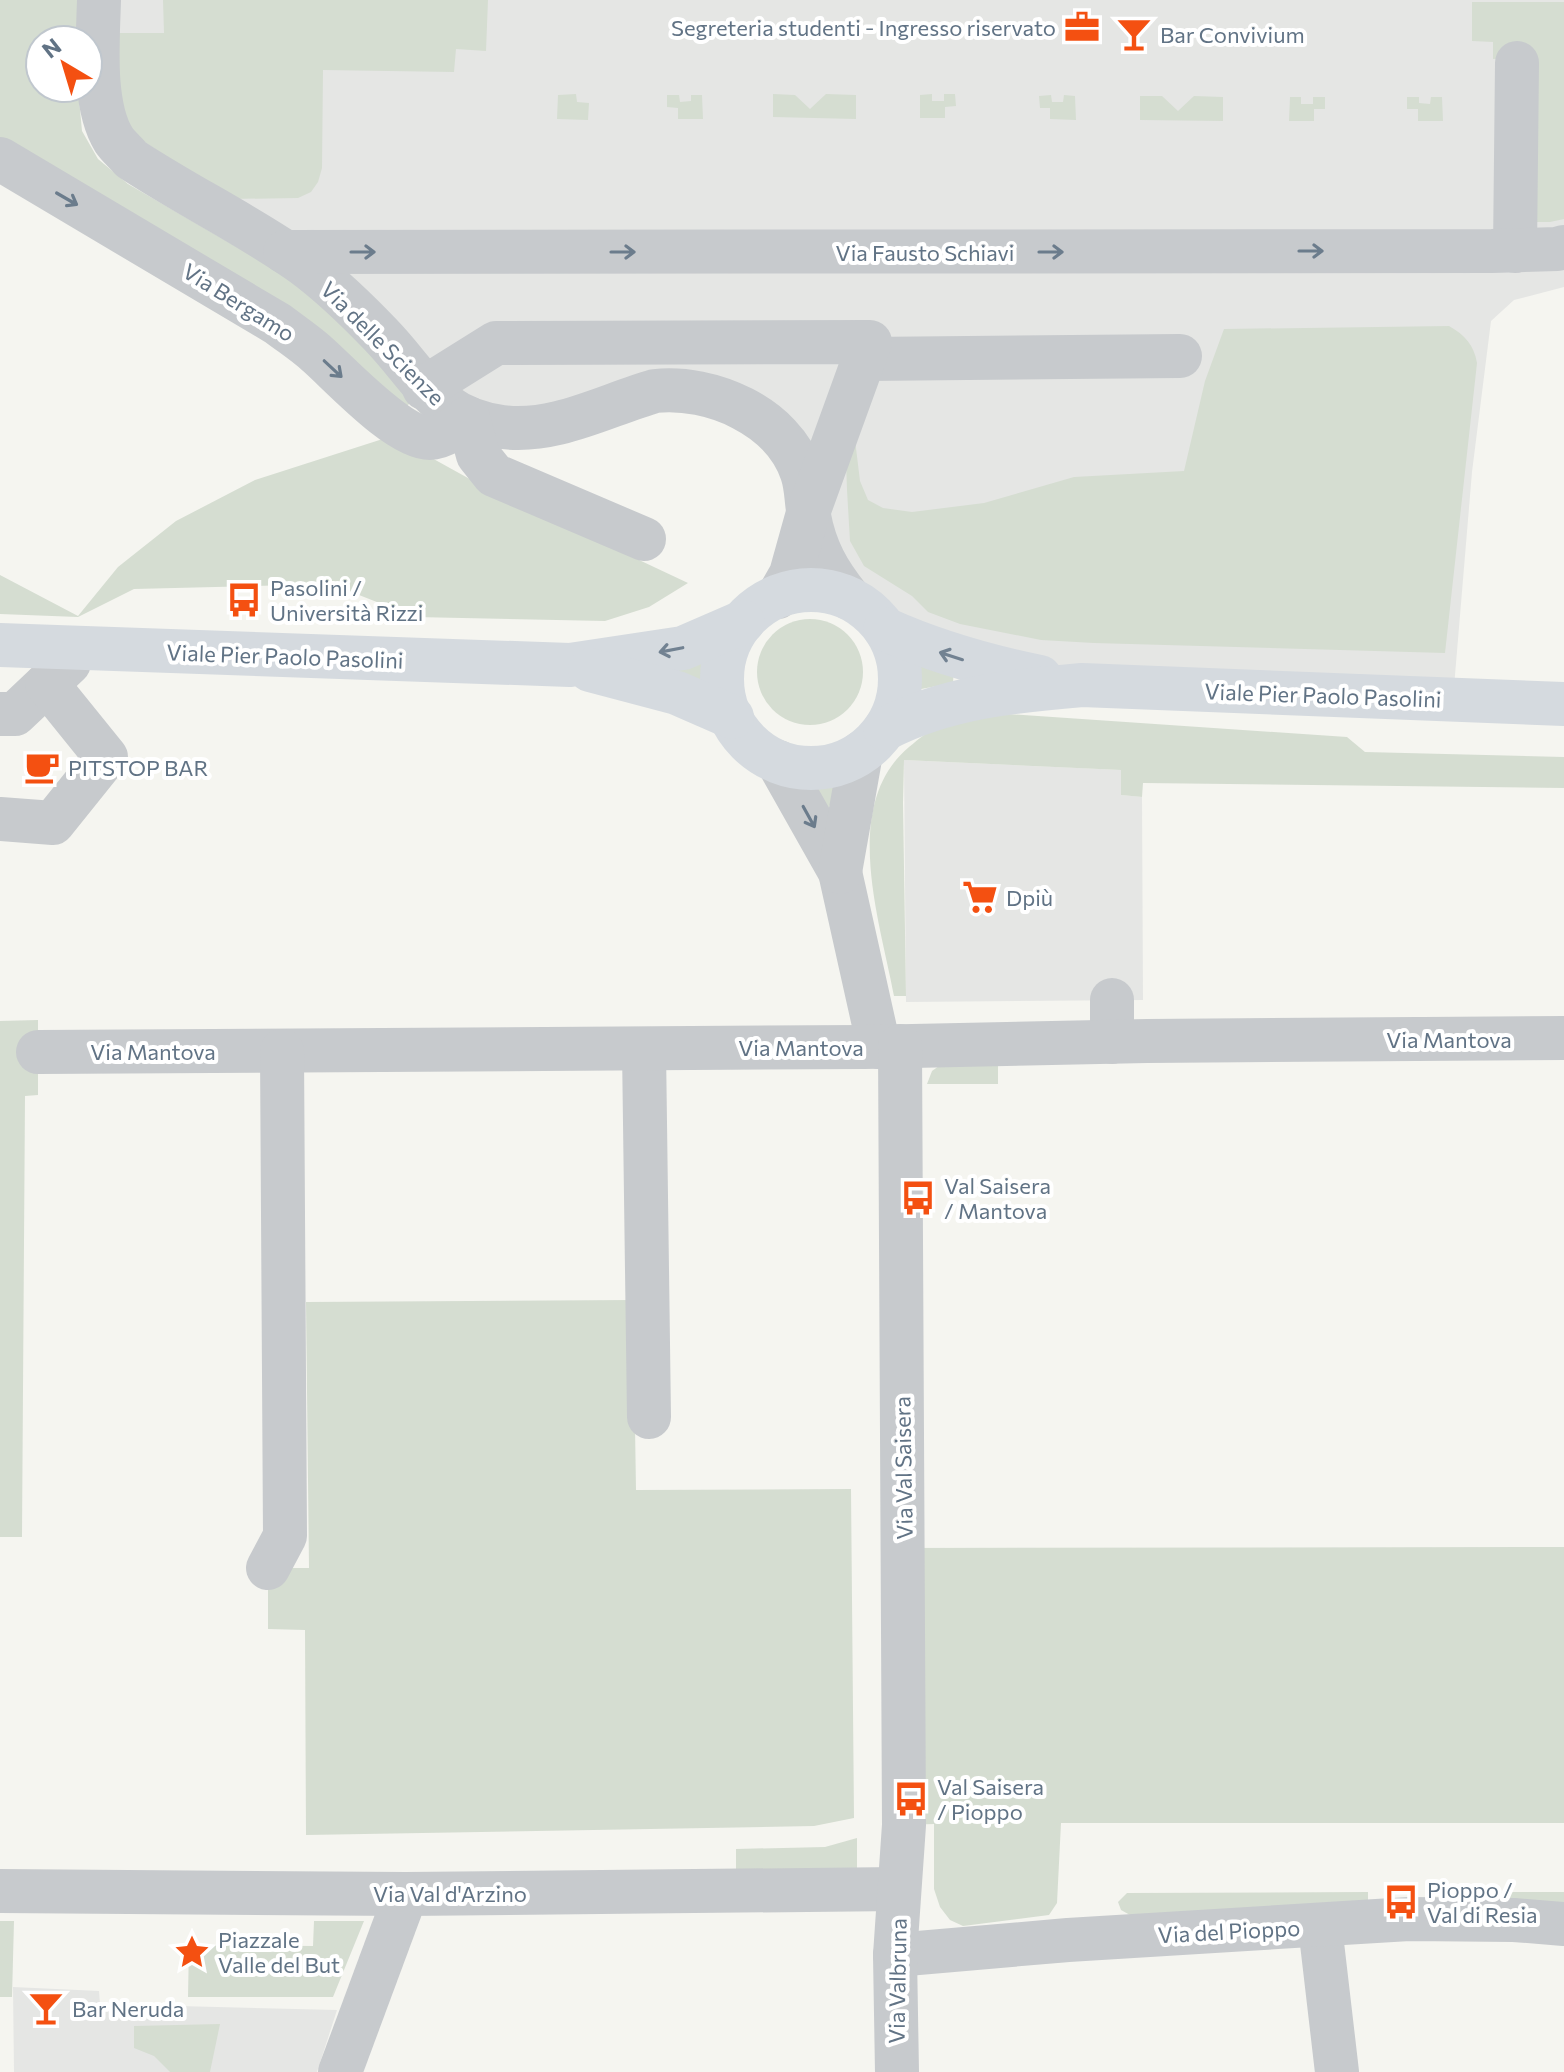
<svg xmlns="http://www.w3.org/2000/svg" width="1564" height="2072" font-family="Commissioner,sans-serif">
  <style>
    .built { fill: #e5e6e4 }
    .green { fill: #d5ddd1 }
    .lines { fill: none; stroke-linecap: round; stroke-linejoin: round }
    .minor { stroke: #c7cacd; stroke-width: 44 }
    .major { stroke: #d5dadf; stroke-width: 44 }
    .oneway { stroke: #6b7c8c }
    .oneway2 { stroke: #728292 }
    .labels { text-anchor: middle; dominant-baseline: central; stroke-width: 8; stroke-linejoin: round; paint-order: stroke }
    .poi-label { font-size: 22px; fill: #617385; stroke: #fff; text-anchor: start }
    .street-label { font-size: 22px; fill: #617385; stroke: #fff }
  </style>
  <rect width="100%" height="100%" fill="#f5f5f0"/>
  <g class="built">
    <polygon points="99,0 1564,0 1564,287 1514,300 1491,321 1472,472 1453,699 1082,685 879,621 849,598 807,493 726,400 501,427 305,266 98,52"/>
    <polygon points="904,760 1122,770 1121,795 1142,797 1143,1000 906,1002"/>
    <polygon points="13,1987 99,1991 100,2004 337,2010 317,2072 14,2072"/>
  </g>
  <g class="green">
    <polygon points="0,0 77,0 77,40 40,40 40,88 78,88 82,131 98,159 128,184 299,283 371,353 411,402 407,406 0,142"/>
    <polygon points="163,0 488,0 486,51 456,49 454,72 323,70 322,168 318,182 311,192 298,198 230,199 134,135 123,116 112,33 164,33"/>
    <polygon points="1472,2 1564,2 1564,219 1550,222 1517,222 1518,58 1493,59 1493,42 1472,41"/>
    <polygon points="576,94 577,102 589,103 588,120 557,119 558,95"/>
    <polygon points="773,94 795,95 810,109 826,94 856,95 856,119 773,117"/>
    <polygon points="932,94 932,101 944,101 944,94 955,94 956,106 945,107 945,118 920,118 920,95"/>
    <polygon points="667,95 679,95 680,102 691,101 691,95 702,95 703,119 678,119 678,108 667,107"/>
    <polygon points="1051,95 1052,102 1063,102 1064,95 1075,96 1076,120 1050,119 1050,108 1040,108 1039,96"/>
    <polygon points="1140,96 1162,96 1178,111 1194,96 1223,97 1223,121 1140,120"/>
    <polygon points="1290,97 1301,97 1301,104 1313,104 1313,97 1325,97 1325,109 1314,109 1314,121 1289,121"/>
    <polygon points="1407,97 1419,97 1419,103 1430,104 1431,97 1442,97 1443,121 1418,121 1418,109 1407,109"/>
    <path d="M1449,326C1465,335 1474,345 1477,363L1445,653L1094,643L1041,640L960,624L928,612L912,596L864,566L850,541L847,490L846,460L855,440L860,481L868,500L883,508L912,512L984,503L1074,477L1184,471L1205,381L1224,329Z"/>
    <polygon points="392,436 486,488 688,583 649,607 605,621 415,617 331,584 134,589 78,617 0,614 0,575 78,616 118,567 176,521 255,480"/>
    <circle cx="810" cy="672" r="53"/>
    <polygon points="711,650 707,668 708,687 657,661"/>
    <polygon points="917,653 954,666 953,683 916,690 919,667"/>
    <path d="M992,713L1347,737L1365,752L1564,757V788L1143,783L1142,797L1121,795V770L904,760L903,803L906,996H894C880,920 840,805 909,747C919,739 931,728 944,724C959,718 976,717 992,713Z"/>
    <polygon points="843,773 827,812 813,776"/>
    <polygon points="38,1020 38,1095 25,1096 22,1537 0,1537 0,1021"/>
    <polygon points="998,1061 998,1084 927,1084 932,1071 939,1066"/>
    <polygon points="633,1300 636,1490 851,1489 854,1818 814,1826 306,1835 305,1630 268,1629 268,1568 309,1568 306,1302"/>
    <polygon points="1564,1547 1564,1823 1061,1823 1057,1903 1049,1915 963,1926 950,1920 940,1907 934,1889 934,1824 904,1825 905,1548"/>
    <polygon points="857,1838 857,1872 736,1876 736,1849 825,1847"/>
    <polygon points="1368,1892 1368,1901 1130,1915 1121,1910 1118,1902 1127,1893"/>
    <polygon points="1462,1892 1564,1892 1564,1904 1463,1901"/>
    <polygon points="0,1921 14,1921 12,1997 0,1997"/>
    <polygon points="314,1921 364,1921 333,1997 188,1997 189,1945 313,1946"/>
    <polygon points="220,2024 210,2072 170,2072 154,2056 134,2048 134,2026"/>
  </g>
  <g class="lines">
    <g class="minor">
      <path d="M99,0C98,40 92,105 114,140C118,146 126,153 131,159C187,196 248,225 303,264C330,284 356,309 380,334C421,376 435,418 502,427C555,434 606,405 655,391C711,385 783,416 802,473C807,487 806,502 809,516C815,549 828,572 849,598"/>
      <path d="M0,159L278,324C291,334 305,343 317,354C341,375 398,438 430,438C443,438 458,426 468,418L478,455L494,475L644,539"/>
      <polyline points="1515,251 1517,63"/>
      <polyline points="285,252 1492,251 1557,249 1564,247"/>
      <polyline points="866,359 1180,356"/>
      <polyline points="424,388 496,343 870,342 808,513 791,574 778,597"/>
      <polyline points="0,714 15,714 69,663"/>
      <polyline points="778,762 840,872 879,1047"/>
      <polyline points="0,819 53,823 106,757 47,684"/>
      <polyline points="840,872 861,753"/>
      <polyline points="1112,1000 1112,1042"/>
      <polyline points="644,1049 649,1417"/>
      <polyline points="38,1052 865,1047 1147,1041 1564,1038"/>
      <polyline points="268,1568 285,1536 282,1051"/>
      <polyline points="0,1891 406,1894 899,1889"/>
      <polyline points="1320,1926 1337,2072"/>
      <polyline points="895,1955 1068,1940 1409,1919 1514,1920 1564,1924"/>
      <polyline points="340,2072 406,1894"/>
      <polyline points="897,2072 895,1955 904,1825 900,1046"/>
    </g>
    <g class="major">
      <circle cx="811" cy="679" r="89"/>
      <path d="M885,629C936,652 986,666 1040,677"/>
      <polyline points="0,645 570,665 683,648 743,622"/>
      <polyline points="590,670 677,693 732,717"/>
      <path d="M885,729C947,697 1014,691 1082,685L1564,704"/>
    </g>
  </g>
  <defs><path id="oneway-shaft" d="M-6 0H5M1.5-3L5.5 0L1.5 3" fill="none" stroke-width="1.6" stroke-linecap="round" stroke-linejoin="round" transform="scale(2)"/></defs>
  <g class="oneway">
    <use href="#oneway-shaft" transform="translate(67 199) rotate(30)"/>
    <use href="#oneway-shaft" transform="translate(1311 251)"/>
    <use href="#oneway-shaft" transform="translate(363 252)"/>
    <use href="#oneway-shaft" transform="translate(623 252)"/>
    <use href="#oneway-shaft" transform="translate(1051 252)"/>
    <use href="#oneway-shaft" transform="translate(333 369) rotate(43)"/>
    <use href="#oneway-shaft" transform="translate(809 817) rotate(61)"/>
  </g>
  <g class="oneway2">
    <use href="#oneway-shaft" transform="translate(671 650) rotate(169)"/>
    <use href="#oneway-shaft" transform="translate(951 656) rotate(-162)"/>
  </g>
  <defs>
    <g id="office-bare" transform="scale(2.76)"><path d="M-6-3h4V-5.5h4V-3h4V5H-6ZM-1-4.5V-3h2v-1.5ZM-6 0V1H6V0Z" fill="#f45011" stroke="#fff" stroke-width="2.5" paint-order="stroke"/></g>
    <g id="bar-bare" transform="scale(2.76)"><path d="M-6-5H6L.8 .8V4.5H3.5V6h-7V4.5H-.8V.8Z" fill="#f45011" stroke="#fff" stroke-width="2.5" paint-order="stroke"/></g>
    <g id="bus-bare" transform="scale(2.76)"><path d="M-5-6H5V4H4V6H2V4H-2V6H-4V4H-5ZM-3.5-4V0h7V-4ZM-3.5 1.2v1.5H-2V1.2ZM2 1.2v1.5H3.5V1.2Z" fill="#f45011" stroke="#fff" stroke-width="2.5" paint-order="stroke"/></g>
    <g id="cafe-bare" transform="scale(2.76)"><path d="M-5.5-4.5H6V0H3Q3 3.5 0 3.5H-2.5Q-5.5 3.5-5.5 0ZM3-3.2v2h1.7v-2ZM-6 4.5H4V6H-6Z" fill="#f45011" stroke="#fff" stroke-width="2.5" paint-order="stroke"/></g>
    <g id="supermarket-bare" transform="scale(2.76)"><path d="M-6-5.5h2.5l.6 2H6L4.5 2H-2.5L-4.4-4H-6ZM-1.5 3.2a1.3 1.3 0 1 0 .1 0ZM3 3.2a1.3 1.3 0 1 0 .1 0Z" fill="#f45011" stroke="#fff" stroke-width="2.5" paint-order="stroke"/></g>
    <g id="sight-bare" transform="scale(2.76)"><path d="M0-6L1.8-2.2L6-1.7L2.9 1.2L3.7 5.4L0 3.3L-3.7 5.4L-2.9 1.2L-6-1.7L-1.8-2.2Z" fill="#f45011" stroke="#fff" stroke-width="2.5" paint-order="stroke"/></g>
  </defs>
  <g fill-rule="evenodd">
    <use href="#office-bare" x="1082" y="27"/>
    <use href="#bar-bare" x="1134" y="34"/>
    <use href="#bus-bare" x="244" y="600"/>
    <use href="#cafe-bare" x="42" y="767"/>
    <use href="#supermarket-bare" x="980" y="897"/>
    <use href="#bus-bare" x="918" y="1198"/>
    <use href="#bus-bare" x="911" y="1799"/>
    <use href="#bus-bare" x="1401" y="1902"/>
    <use href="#sight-bare" x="192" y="1952"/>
    <use href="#bar-bare" x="46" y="2008"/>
  </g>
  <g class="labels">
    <g class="poi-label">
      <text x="1056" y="27" text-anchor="end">Segreteria studenti - Ingresso riservato</text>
      <text x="1160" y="34">Bar Convivium</text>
      <text x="270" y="587">Pasolini /<tspan x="270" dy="25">Università Rizzi</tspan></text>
      <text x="68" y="767">PITSTOP BAR</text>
      <text x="1006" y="897">Dpiù</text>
      <text x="944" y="1185">Val Saisera<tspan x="944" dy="25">/ Mantova</tspan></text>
      <text x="937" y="1786">Val Saisera<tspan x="937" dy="25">/ Pioppo</tspan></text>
      <text x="1427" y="1889">Pioppo /<tspan x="1427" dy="25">Val di Resia</tspan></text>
      <text x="218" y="1939">Piazzale<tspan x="218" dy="25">Valle del But</tspan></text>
      <text x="72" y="2008">Bar Neruda</text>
    </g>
    <g class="street-label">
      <text x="925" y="252">Via Fausto Schiavi</text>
      <text transform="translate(239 302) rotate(32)">Via Bergamo</text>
      <text transform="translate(383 343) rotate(45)">Via delle Scienze</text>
      <text transform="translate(285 656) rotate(2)">Viale Pier Paolo Pasolini</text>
      <text transform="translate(1323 695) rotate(2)">Viale Pier Paolo Pasolini</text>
      <text x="1449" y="1039">Via Mantova</text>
      <text x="801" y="1047">Via Mantova</text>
      <text x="153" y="1051">Via Mantova</text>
      <text transform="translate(903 1468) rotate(-91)">Via Val Saisera</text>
      <text x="450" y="1893">Via Val d'Arzino</text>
      <text transform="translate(1229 1931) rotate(-3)">Via del Pioppo</text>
      <text transform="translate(897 1981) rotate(-89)">Via Valbruna</text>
    </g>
  </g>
  <g transform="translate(64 64) rotate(322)"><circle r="38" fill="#ffffff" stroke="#c0c7ce" stroke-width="2"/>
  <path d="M0-6L14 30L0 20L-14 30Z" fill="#f45011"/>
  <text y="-12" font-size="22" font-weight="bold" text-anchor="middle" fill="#617385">N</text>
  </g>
</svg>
